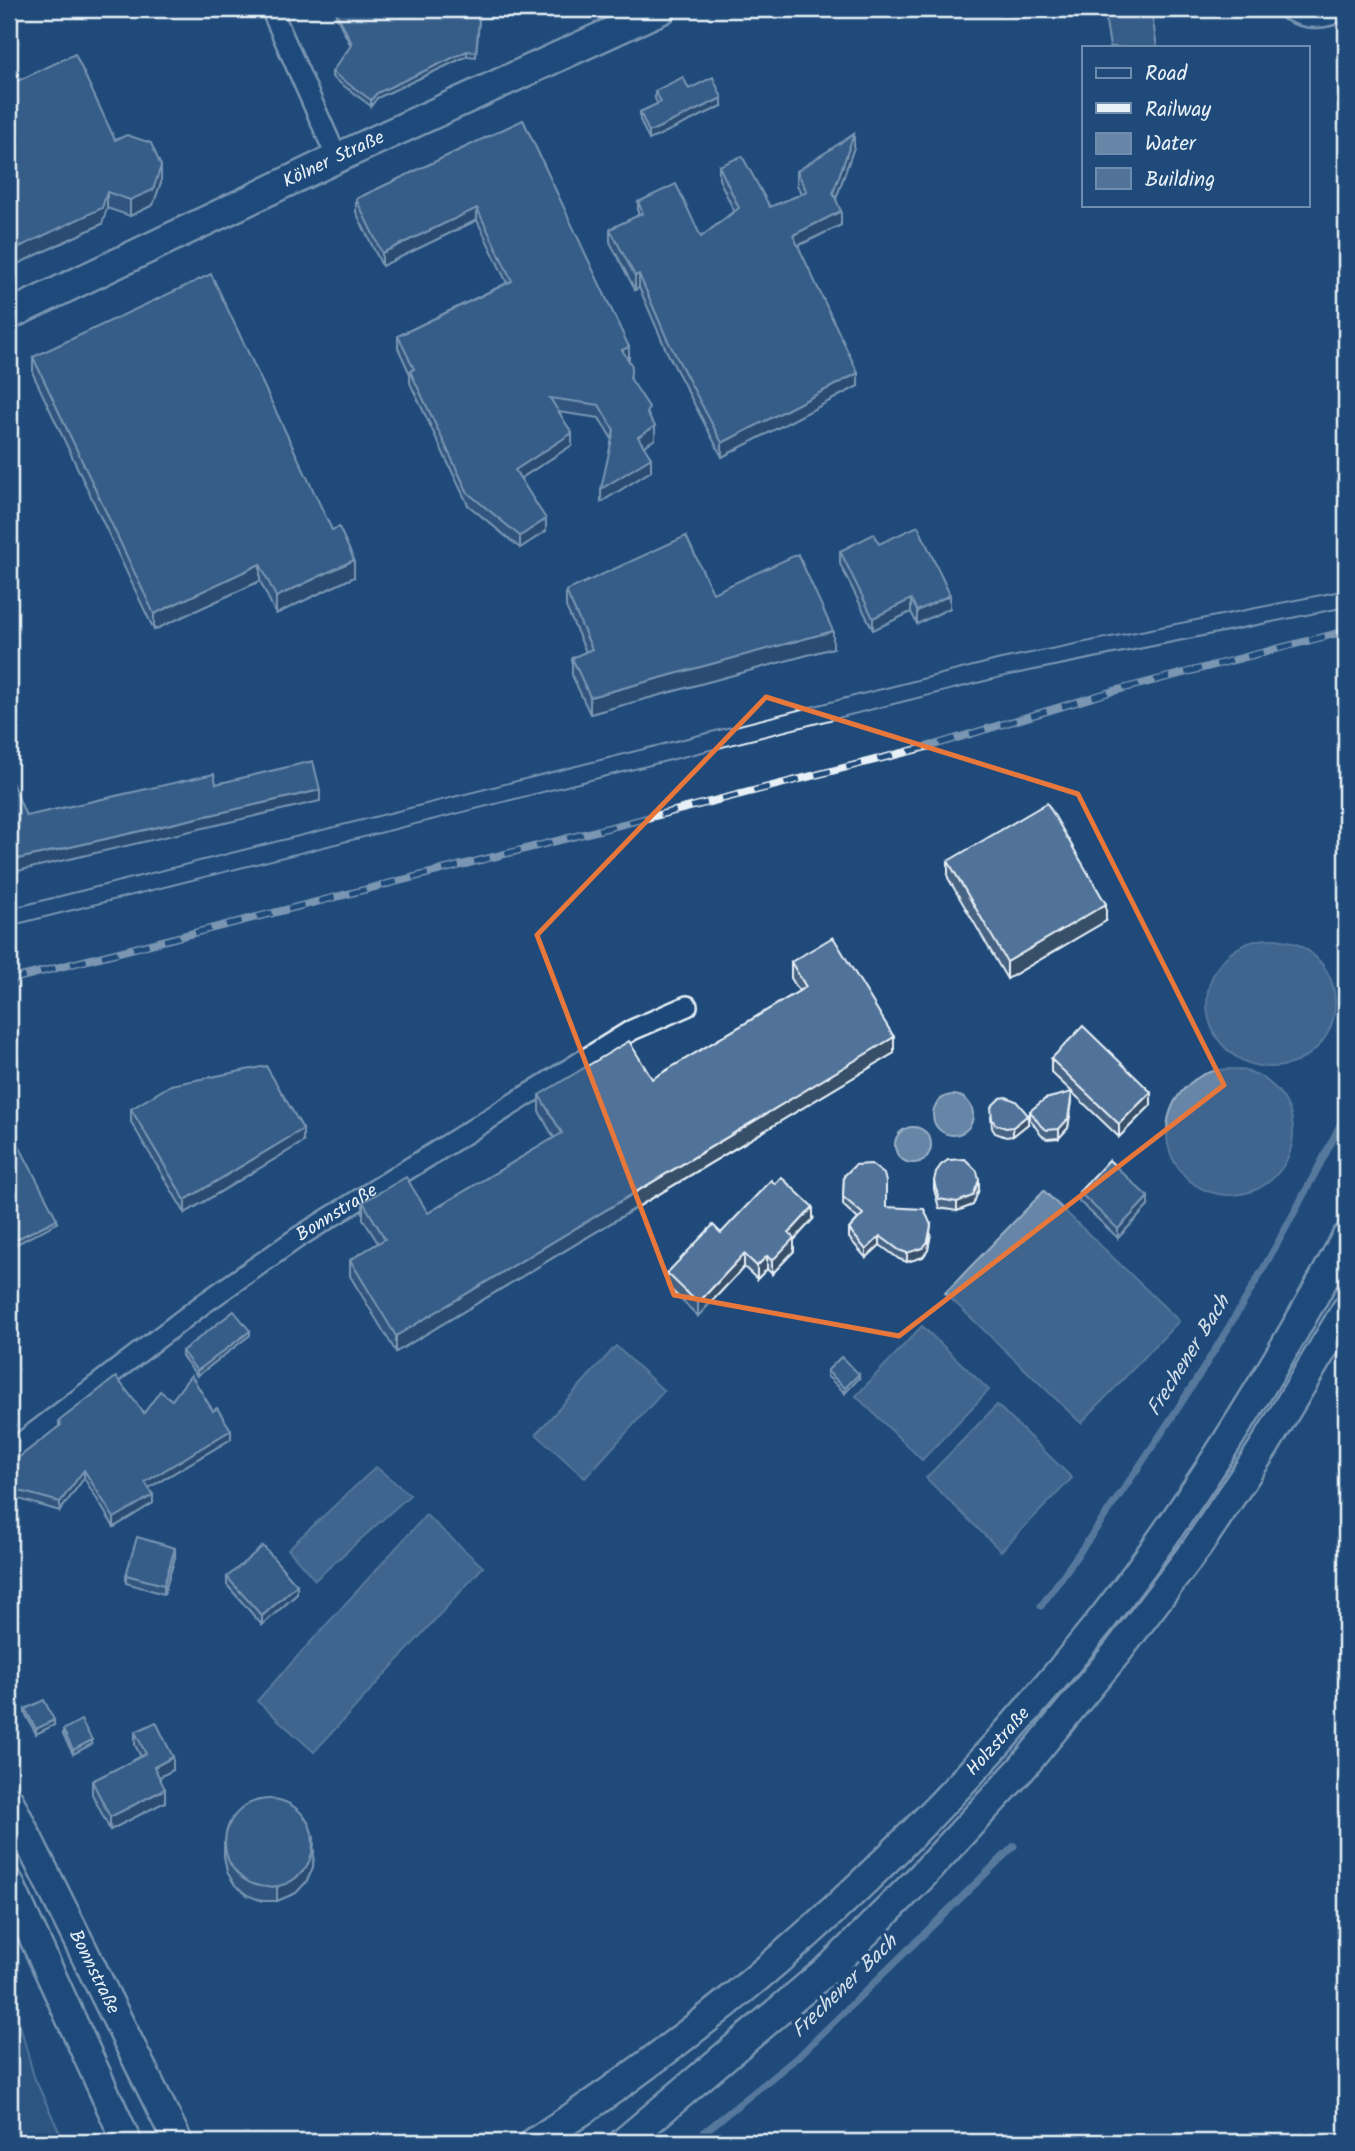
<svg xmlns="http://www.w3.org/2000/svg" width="1355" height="2151" font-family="Kalam,sans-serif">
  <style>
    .green { fill: #3c628c; stroke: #92aac2; stroke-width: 2 }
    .water { fill: #6685a7; stroke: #9ab0c7; stroke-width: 2 }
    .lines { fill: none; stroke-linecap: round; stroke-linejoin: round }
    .stream { stroke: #9ab0c7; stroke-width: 7 }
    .street-casing { stroke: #e8f1f8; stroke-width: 24 }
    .secondary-casing { stroke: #e8f1f8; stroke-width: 33 }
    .street { stroke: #1f4a7a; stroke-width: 19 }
    .secondary { stroke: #1f4a7a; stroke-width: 28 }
    .tram { stroke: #e8f1f8; stroke-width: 2 }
    .rail-casing { stroke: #e8f1f8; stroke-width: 8 }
    .rail { stroke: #1f4a7a; stroke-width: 5; stroke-dasharray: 16; stroke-linecap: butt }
    .wall { fill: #466384; stroke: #e8f1f8; stroke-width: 2 }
    .shaded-wall { fill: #39506b; stroke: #e8f1f8; stroke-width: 2 }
    .building { fill: #517399; stroke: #e8f1f8; stroke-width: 2 }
    .marked { fill: none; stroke: #e8773b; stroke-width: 5; stroke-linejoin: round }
    .labels { text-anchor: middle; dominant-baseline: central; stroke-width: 7; stroke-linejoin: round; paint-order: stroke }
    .street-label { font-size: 19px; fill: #e8f1f8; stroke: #1f4a7a }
    .water-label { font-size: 21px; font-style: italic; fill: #d4e1ec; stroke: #1f4a7a }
  </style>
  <rect width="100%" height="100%" fill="#1f4a7a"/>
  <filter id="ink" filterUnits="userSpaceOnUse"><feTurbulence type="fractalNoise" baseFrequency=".0143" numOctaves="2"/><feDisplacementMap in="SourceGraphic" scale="14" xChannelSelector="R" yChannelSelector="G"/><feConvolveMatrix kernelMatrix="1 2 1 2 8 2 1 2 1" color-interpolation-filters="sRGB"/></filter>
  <g filter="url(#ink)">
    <polygon class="green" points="9,1984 34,2077 64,2142 9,2142"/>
    <g class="water">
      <circle cx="1271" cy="1003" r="64"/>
      <circle cx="1230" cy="1132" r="63"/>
      <circle cx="953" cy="1115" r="20"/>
      <circle cx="913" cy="1145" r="18"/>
      <polygon points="1044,1191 1179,1321 1081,1423 945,1293"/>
      <polygon points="922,1326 989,1390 922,1460 856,1396"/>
      <polygon points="616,1346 664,1391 585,1478 536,1434"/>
      <polygon points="997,1405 1072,1478 1001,1551 926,1478"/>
      <polygon points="376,1467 410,1495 315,1580 288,1549"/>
      <polygon points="426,1515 483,1567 314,1752 257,1701"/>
    </g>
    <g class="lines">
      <g class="stream">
        <path d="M1041,1606C1133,1479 1221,1350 1295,1211C1312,1178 1331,1146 1346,1112"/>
        <polyline points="692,2142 799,2056 1014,1846"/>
      </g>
      <g class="street-casing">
        <g id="street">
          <polyline points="271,9 337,158"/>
          <path d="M1287,9C1306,20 1325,20 1344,9"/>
          <path id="s1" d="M9,1452L203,1304L297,1238L632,1030L687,1006"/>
        </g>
      </g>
      <g class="secondary-casing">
        <g id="secondary">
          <path id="s2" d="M9,315L337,158L662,9"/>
          <path id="s3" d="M9,1801L178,2142"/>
          <polyline points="9,1883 127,2142"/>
          <path id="s4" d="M535,2142C751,2003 940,1823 1100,1622C1194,1503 1274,1371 1346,1238"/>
          <polyline points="624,2142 833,1965 921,1877 1022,1768 1118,1651 1197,1547 1264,1447 1346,1310"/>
        </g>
      </g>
      <use href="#street" class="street"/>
      <use href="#secondary" class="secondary"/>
      <g class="tram">
        <polyline points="9,909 1001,659 1346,590"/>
        <polyline points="9,926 1005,676 1346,607"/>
      </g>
      <g class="rail-casing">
        <polyline id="rail" points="9,980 934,745 1110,692 1346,631"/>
      </g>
      <use href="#rail" class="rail"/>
    </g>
    <g class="wall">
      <polygon points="480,10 476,57 467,56 377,98 371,106 332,77 332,72 351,46 336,16 336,11"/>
      <polygon points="9,85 115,140 161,182 153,205 130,216 107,208 102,224 9,268"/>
      <polygon points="689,89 722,106 649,140 640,120 640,112 658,104 655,99 655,91"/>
      <polygon points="523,120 629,359 628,360 631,380 649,416 655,439 644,446 651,471 601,502 612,439 599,418 558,412 572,445 520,479 546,531 520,548 468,505 410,383 410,374 398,348 398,336 507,283 477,220 382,266 356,212 356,199"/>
      <polygon points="854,147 836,199 841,225 798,246 858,386 722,457 667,352 639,287 635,290 610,242 610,229 638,216 638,202 701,237 734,211 719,179 719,166 770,207 802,194 797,185 797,171"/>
      <polygon points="33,357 354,577 276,614 260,581 154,630 33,374"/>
      <polygon points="879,544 950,608 917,624 911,612 873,630 840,564 840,551"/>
      <polygon points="566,591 713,593 833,648 590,714 572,675 572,658 586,652 566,607"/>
      <polygon points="948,861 1106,921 1007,979 948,878"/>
      <polygon points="791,962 894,1053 396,1352 350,1276 350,1260 378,1243 363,1219 363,1202 428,1213 554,1138 539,1111 539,1095 652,1079 799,991 791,978"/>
      <polygon points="1051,1059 1151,1105 1119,1137 1072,1092 1072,1101 1068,1128 1059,1138 1047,1139 1041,1135 1030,1119 1030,1111 1072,1092 1051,1072"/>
      <polygon points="131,1109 303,1142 185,1213 131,1122"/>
      <polygon points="991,1116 1028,1124 1013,1136 1006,1137 995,1133 992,1128"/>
      <polygon points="844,1176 886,1207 931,1234 928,1250 923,1257 907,1262 899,1259 880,1245 866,1258 849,1238 849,1229 858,1219 843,1205"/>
      <polygon points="934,1181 979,1189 973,1205 957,1211 939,1208 934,1189"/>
      <polygon points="1079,1192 1148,1206 1118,1238 1079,1201"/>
      <polygon points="813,1219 794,1240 794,1251 772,1274 767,1269 757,1279 744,1267 698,1316 667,1286 667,1273 721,1233"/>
      <polygon points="250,1335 197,1376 182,1356 182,1351"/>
      <polygon points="827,1371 859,1378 845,1393 827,1376"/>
      <polygon points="172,1400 231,1439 149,1488 153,1503 114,1527 84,1478 60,1511 9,1496 9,1465 59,1427 59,1421 144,1413"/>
      <polygon points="175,1557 164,1594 126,1583 126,1575"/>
      <polygon points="227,1577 297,1594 262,1625 227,1585"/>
      <polygon points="25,1709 54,1725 36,1734 25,1713"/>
      <polygon points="63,1730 92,1744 73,1754 63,1735"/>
      <polygon points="135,1732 173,1770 159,1777 165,1802 110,1830 92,1794 92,1781 141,1757 135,1745"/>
      <polygon points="224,1843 314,1851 313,1867 307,1881 296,1893 277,1901 262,1901 247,1895 235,1885 227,1872 224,1856"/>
    </g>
    <g class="shaded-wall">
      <polygon points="467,51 467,56 377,98 371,106 371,100 377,93"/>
      <polygon points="722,98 722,106 649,140 649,132"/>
      <polygon points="854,134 854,147 833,207 833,193"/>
      <polygon points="161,166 161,182 153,205 130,216 130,200"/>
      <polygon points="107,192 107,208 102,224 9,268 9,252"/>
      <polygon points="477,208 477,220 382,266 382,253"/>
      <polygon points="841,211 841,225 793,248 793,235"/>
      <polygon points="639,274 639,287 635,290 635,276"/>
      <polygon points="629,347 629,359 622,362 622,350"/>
      <polygon points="858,373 858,386 722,457 722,443"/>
      <polygon points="655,426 655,439 638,450 638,437"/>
      <polygon points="572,433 572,445 515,482 515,470"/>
      <polygon points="651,458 651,471 601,502 601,489"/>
      <polygon points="546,519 546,531 520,548 520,536"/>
      <polygon points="354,560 354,577 276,614 276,597"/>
      <polygon points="260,564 260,581 154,630 154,614"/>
      <polygon points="950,595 950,608 917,624 917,611"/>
      <polygon points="911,599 911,612 873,630 873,618"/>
      <polygon points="833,631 833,648 590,714 590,697"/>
      <polygon points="320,790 320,801 9,873 9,861"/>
      <polygon points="1106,904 1106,921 1007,979 1007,962"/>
      <polygon points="894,1037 894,1053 396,1352 396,1336"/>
      <polygon points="1072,1092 1072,1101 1068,1128 1059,1138 1059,1129"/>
      <polygon points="1151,1092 1151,1105 1119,1137 1119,1124"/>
      <polygon points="1028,1115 1028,1124 1013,1136 1013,1127"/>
      <polygon points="303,1129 303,1142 185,1213 185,1200"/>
      <polygon points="979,1180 979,1189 973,1205 957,1211 957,1202"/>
      <polygon points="1148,1197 1148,1206 1118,1238 1118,1229"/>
      <polygon points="813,1207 813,1219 794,1240 794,1251 772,1274 772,1261 789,1233"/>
      <polygon points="57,1219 57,1223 9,1248 9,1243"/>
      <polygon points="931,1225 928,1250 923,1257 907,1262 907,1253"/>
      <polygon points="880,1236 880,1245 866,1258 866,1250"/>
      <polygon points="744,1254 744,1267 698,1316 698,1303"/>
      <polygon points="767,1256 767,1269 757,1279 757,1266"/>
      <polygon points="250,1331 250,1335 197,1376 197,1371"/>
      <polygon points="859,1374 859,1378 845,1393 845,1388"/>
      <polygon points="231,1430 231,1439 145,1490 145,1482"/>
      <polygon points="84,1470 84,1478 60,1511 60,1502"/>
      <polygon points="153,1495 153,1503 114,1527 114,1518"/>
      <polygon points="175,1548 175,1557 164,1594 164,1585"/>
      <polygon points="297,1585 297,1594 262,1625 262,1616"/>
      <polygon points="54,1720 54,1725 36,1734 36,1729"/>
      <polygon points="92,1740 92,1744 73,1754 73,1750"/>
      <polygon points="173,1757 173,1770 154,1780 154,1767"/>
      <polygon points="165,1789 165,1802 110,1830 110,1817"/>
      <polygon points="314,1838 313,1867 307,1881 296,1893 277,1901 277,1888"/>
    </g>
    <g class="building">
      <polygon points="340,9 480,9 476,52 467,51 377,93 371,100 332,72 352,44 336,11"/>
      <polygon points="1104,9 1151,9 1157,47 1110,47"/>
      <polygon points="75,54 115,140 127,135 151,143 161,166 153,190 130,200 107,192 102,208 9,252 9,85"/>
      <polygon points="683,77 689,89 713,77 722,98 649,132 640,112 661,102 655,91"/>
      <polygon points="523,120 629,347 622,350 632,366 630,378 649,407 647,414 655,426 638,437 651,458 601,489 614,430 599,405 550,398 572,433 515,470 546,519 520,536 468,493 410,371 414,369 398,336 512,281 477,208 382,253 356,199"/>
      <polygon points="854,134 833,193 841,211 793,235 858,373 722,443 667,339 639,274 635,276 610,229 643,213 638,202 676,184 701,237 739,208 719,166 742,156 770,207 807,192 797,171"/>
      <polygon points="211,274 332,530 339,527 354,560 276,597 260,564 154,614 33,357"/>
      <polygon points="918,526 950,595 917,611 911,599 873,618 840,551 874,534 879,544"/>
      <polygon points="686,536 713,593 798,554 833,631 590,697 572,658 592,649 566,591"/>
      <polygon points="313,761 320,790 9,861 9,775 26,816 214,774 216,784"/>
      <polygon points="1047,803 1106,904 1007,962 948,861"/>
      <polygon points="833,937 894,1037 396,1336 350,1260 385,1239 363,1202 406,1177 428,1213 562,1133 539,1095 629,1041 652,1079 806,987 791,962"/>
      <polygon points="1083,1026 1151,1092 1119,1124 1051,1059"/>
      <polygon points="266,1066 303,1129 185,1200 131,1109 171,1085"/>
      <polygon points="1072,1092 1068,1119 1059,1129 1047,1130 1041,1126 1030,1111 1045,1099"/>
      <polygon points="1006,1097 1016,1101 1028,1115 1013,1127 1006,1128 995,1124 992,1119 991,1107 1000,1098"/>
      <polygon points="14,1136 57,1219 9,1243 9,1139"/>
      <polygon points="965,1159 977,1171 979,1180 973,1196 957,1202 939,1199 934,1181 936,1172 941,1165 948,1160"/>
      <polygon points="1109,1160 1148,1197 1118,1229 1079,1192"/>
      <polygon points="871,1164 884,1174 886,1182 886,1207 924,1209 931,1225 928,1241 923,1248 907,1253 899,1250 880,1236 866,1250 849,1229 863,1214 843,1197 844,1176 855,1165"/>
      <polygon points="781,1177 813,1207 789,1233 794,1238 772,1261 767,1256 757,1266 744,1254 698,1303 667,1273 713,1225 721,1233 771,1180 775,1184"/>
      <polygon points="234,1311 250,1331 197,1371 182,1351"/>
      <polygon points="841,1357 859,1374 845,1388 827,1371"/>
      <polygon points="191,1375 213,1411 217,1408 231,1430 145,1482 153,1495 114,1518 84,1470 60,1502 9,1488 9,1465 61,1425 59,1421 116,1377 144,1413 160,1391 172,1400"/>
      <polygon points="137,1537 175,1548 164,1585 126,1575"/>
      <polygon points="263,1546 297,1585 262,1616 227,1577"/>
      <polygon points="44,1700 54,1720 36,1729 25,1709"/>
      <polygon points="81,1720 92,1740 73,1750 63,1730"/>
      <polygon points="156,1722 173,1757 154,1767 165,1789 110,1817 92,1781 146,1754 135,1732"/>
      <circle cx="269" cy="1843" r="44"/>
    </g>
  </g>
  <path d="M0 0H1355V2151H0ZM766,697L1078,794L1224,1085L899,1336L674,1295L537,935Z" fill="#1f4a7a" fill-opacity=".55" fill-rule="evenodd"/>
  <path class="marked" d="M766,697L1078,794L1224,1085L899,1336L674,1295L537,935Z"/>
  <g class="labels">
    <g class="street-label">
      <text stroke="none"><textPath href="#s2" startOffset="360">Kölner Straße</textPath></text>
      <text stroke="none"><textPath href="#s1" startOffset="406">Bonnstraße</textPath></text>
      <text stroke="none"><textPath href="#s4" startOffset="614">Holzstraße</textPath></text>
      <text stroke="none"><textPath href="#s3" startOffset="191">Bonnstraße</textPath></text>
    </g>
    <g class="water-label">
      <text transform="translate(1189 1356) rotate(-58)">Frechener Bach</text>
      <text transform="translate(845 1987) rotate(-44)">Frechener Bach</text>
    </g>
  </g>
  <rect width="1355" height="2151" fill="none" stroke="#1f4a7a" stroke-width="35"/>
  <rect x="18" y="18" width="1320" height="2116" fill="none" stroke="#e8f1f8" stroke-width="2.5" filter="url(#ink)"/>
  <rect x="1082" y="46" width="228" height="161" fill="#1f4a7a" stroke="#6f8dac" stroke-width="2"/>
  <rect x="1096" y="68" width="35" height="10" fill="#1f4a7a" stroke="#6f8dac" stroke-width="2"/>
  <text x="1145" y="80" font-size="21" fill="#e8f1f8">Road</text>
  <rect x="1096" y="103" width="35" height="10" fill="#e8f1f8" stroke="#6f8dac" stroke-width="2"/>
  <text x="1145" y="116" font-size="21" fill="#e8f1f8">Railway</text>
  <rect x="1096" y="133" width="35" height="21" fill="#6685a7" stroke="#6f8dac" stroke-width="2"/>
  <text x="1145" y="150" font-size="21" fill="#e8f1f8">Water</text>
  <rect x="1096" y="168" width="35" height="21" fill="#517399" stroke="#6f8dac" stroke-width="2"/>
  <text x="1145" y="186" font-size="21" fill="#e8f1f8">Building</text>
</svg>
